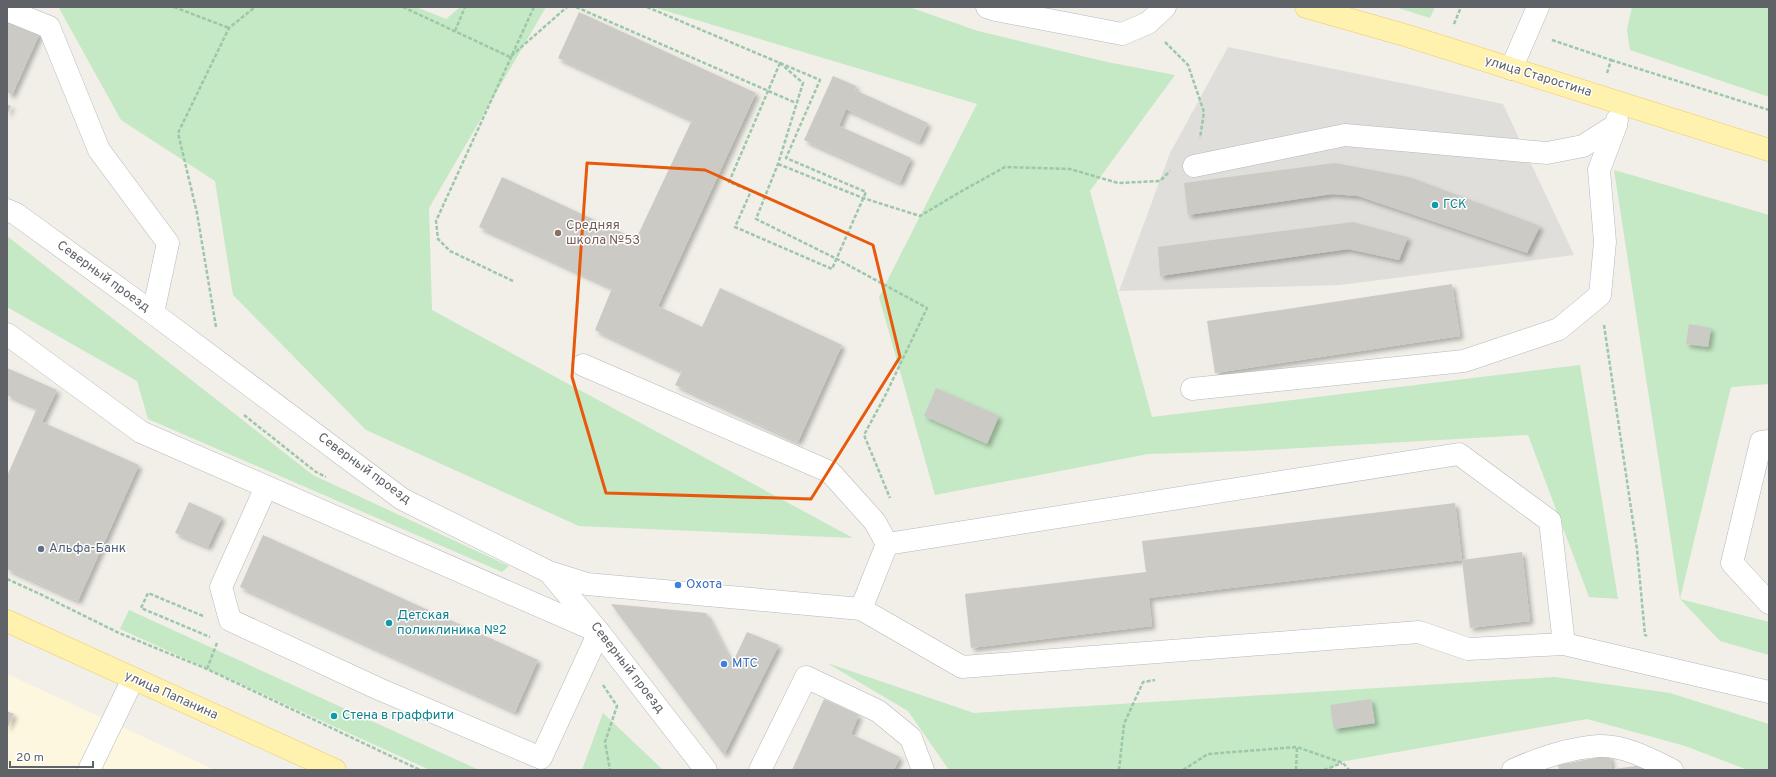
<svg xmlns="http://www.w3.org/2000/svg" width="1776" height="777" font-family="Overpass,sans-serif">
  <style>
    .commercial { fill: #fef7e0 }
    .industrial { fill: #e0deda }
    .green { fill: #c5e8c5 }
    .building { fill: #cccac5; filter: url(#shadow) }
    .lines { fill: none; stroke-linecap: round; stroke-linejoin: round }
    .minor-casing { stroke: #b5b8bc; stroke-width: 23 }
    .major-casing { stroke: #f2c960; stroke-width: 23 }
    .path { stroke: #9cc7a9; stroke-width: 2.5; stroke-dasharray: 4 2; stroke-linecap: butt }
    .minor { stroke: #fff; stroke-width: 22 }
    .major { stroke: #fff2af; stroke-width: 22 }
    .marked { fill: none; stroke: #e8590c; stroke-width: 3; stroke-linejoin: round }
    .culture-dot { fill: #0f9aa8; stroke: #fff; stroke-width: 1.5 }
    .education-dot { fill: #8d6e63; stroke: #fff; stroke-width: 1.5 }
    .service-dot { fill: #5c6f8a; stroke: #fff; stroke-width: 1.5 }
    .shop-dot { fill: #3f7fe0; stroke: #fff; stroke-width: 1.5 }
    .labels { text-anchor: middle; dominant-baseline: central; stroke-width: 3; stroke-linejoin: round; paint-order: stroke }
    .street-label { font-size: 13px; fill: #5f6368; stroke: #fff }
    .culture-label { font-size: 13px; fill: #0d838f; stroke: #fff; text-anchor: start }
    .education-label { font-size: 13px; fill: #785e54; stroke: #fff; text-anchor: start }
    .service-label { font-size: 13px; fill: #4e5e75; stroke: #fff; text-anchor: start }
    .shop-label { font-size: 13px; fill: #366cbe; stroke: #fff; text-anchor: start }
  </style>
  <defs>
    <filter id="shadow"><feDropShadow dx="3.5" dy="3.5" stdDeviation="2" flood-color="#0004"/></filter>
  </defs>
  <rect width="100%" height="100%" fill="#f1efe8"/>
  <polygon class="commercial" points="7,674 215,770 7,770"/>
  <polygon class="industrial" points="1228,47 1503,104 1574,255 1340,285 1119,291 1170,153"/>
  <g class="green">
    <polygon points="56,7 416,7 446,19 460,7 546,7 429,208 432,310 853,538 579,526 366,430 233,295 215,181 121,120 59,8"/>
    <polygon points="653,7 909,7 978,31 1107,62 1175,75 1090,191 1152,417 1580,365 1618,599 1589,597 1528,435 1247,451 1148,454 935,495 879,297 977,104"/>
    <polygon points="1395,7 1435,7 1430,18"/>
    <polygon points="1632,7 1769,7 1769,97 1630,50 1627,30"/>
    <polygon points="1614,170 1769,215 1769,384 1731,387 1680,599 1769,622 1769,655 1720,641 1680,599"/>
    <polygon points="7,236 313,475 509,566 502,572 148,419 137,381 7,307"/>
    <polygon points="129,610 479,770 430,770 120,629"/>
    <polygon points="827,663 974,713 1555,677 1670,693 1769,724 1769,770 1748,770 1685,746 1587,719 1340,762 1330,770 949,770 908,711"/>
    <polygon points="603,713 663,770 582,770"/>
  </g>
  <g class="building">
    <polygon points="579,12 756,93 658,306 702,327 720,288 842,345 798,442 675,385 682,371 595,330 612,288 479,227 502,177 636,239 692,120 558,58"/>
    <polygon points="7,18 40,33 12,95 7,92"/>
    <polygon points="833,76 856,86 855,90 928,123 919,142 846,109 839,126 911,158 900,183 804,140"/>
    <polygon points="7,104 11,106 7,115"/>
    <polygon points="1335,163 1409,177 1540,226 1527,253 1358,196 1332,194 1188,215 1184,183"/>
    <polygon points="1353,222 1408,237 1399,260 1348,249 1160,276 1158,247"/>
    <polygon points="1452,284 1460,336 1215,373 1207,321"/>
    <polygon points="1689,324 1711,328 1708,347 1686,344"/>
    <polygon points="7,368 57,390 42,422 139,465 78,601 7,569 7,476 37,408 7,395"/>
    <polygon points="936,388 999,416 987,444 924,416"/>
    <polygon points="189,502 222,517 208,547 175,533"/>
    <polygon points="1455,503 1462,560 1149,598 1152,626 971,648 965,594 1146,572 1142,541"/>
    <polygon points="263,535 538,660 515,712 240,587"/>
    <polygon points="1522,552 1530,621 1470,628 1462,560"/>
    <polygon points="611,604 706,613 732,664 747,632 779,645 724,755"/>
    <polygon points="824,699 859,715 851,734 900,757 894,770 792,770"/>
    <polygon points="1371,699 1375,723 1334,729 1330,705"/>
    <polygon points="7,711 14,714 7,729"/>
    <polygon points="1610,755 1612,770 1559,770 1558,765"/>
    <polygon points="1643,765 1644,770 1614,770 1614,769"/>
  </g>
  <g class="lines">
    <g class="minor-casing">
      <g id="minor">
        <polyline points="987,7 996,10 1122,34 1148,23 1165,7"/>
        <polyline points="7,10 49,27 99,150 168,243 153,313"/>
        <polyline points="1511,69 1538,7"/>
        <polyline points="1194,166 1345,135 1547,153 1583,146 1616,125 1617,120"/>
        <polyline points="7,210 16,214 153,313 402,499 549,572 599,632 706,770"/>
        <polyline points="7,334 141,432 599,632 541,758 379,689 230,620 221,587 266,487"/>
        <polyline points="583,365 830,472 875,522 887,544"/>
        <polyline points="1192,389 1464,361 1559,329 1600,295 1605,242 1599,170 1616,125"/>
        <polyline points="1769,441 1761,442 1732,563 1769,603"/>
        <polyline points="549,572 587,584 861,609 962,667 1419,632 1468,649 1564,644 1769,692"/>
        <polyline points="861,609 887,544 1459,454 1550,521 1564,644"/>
        <polyline points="89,770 133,679"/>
        <polyline points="760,770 806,677 878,711 911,738 923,770"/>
        <path d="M1513,770C1540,758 1569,748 1599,746C1624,745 1650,759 1672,770"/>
      </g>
    </g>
    <g class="major-casing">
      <g id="major">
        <polyline points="1306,7 1408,36 1769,150"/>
        <polyline points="7,621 335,770"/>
      </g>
    </g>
    <g class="path">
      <polyline points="174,7 229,28"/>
      <polyline points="403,7 510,57 567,7"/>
      <polyline points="576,7 796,103"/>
      <polyline points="647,7 780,63 803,83 778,164 756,219 837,259 927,308 885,396 864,435 890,498"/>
      <polyline points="1454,24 1461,7"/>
      <polyline points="455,31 465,7"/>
      <polyline points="1552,40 1611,60 1607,73"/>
      <polyline points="1165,42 1188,65 1204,112 1200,138"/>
      <polyline points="1611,60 1769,110"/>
      <polygon points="780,63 820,80 786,158 866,192 832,269 735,227 751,191 729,182"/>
      <polyline points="778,164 863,198 920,216 960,192 1005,167 1070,169 1118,183 1160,181 1170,171"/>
      <polyline points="513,281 450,251 438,239 436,221 534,7"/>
      <polyline points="1604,325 1637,549 1645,635 1647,636"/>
      <polyline points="216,327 197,213 178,133 229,28 255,7"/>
      <polyline points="244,415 316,472 326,477"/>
      <polyline points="7,579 42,595 119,633 207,669 420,770"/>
      <polyline points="203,616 148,593 141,608 210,637"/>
      <polyline points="207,669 217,643"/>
      <polyline points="603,685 617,706 605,742 610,770"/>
      <polyline points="1119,770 1124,724 1143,682 1155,680"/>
      <polyline points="1183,770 1208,754 1297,747 1343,763 1349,770"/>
      <polyline points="1296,770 1297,747"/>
      <polyline points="1324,770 1342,763"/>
    </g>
    <use href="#minor" class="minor"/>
    <use href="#major" class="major"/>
  </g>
  <path class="marked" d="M587,163L705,170L873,245L900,357L811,499L606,493L572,377Z"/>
  <g class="culture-dot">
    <circle cx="1435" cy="205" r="4"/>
    <circle cx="389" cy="623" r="4"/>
    <circle cx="334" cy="716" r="4"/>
  </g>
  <circle class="education-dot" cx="558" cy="233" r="4"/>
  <circle class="service-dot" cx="41" cy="549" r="4"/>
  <g class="shop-dot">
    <circle cx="678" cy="585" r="4"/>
    <circle cx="724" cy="664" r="4"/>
  </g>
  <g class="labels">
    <g class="street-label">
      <text transform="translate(1538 77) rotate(17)">улица Старостина</text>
      <text transform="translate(103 277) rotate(36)">Северный проезд</text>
      <text transform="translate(364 469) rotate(36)">Северный проезд</text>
      <text transform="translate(627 668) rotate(52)">Северный проезд</text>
      <text transform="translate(171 696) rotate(24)">улица Папанина</text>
    </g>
    <g class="culture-label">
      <text x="1443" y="205">ГСК</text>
      <text x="397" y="616">Детская<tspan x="397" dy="15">поликлиника №2</tspan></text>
      <text x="342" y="716">Стена в граффити</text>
    </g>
    <g class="education-label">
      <text x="566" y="226">Средняя<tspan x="566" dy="15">школа №53</tspan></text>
    </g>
    <g class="service-label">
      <text x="49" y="549">Альфа-Банк</text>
    </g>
    <g class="shop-label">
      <text x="686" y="585">Охота</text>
      <text x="732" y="664">МТС</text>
    </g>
  </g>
  <rect width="1776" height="777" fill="none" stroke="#5f6368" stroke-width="16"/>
  <path d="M10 761v6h83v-6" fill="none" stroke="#5f6368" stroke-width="2"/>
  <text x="16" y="761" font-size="12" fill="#5f6368" stroke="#ffffff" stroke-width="3" paint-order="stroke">20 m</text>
</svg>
